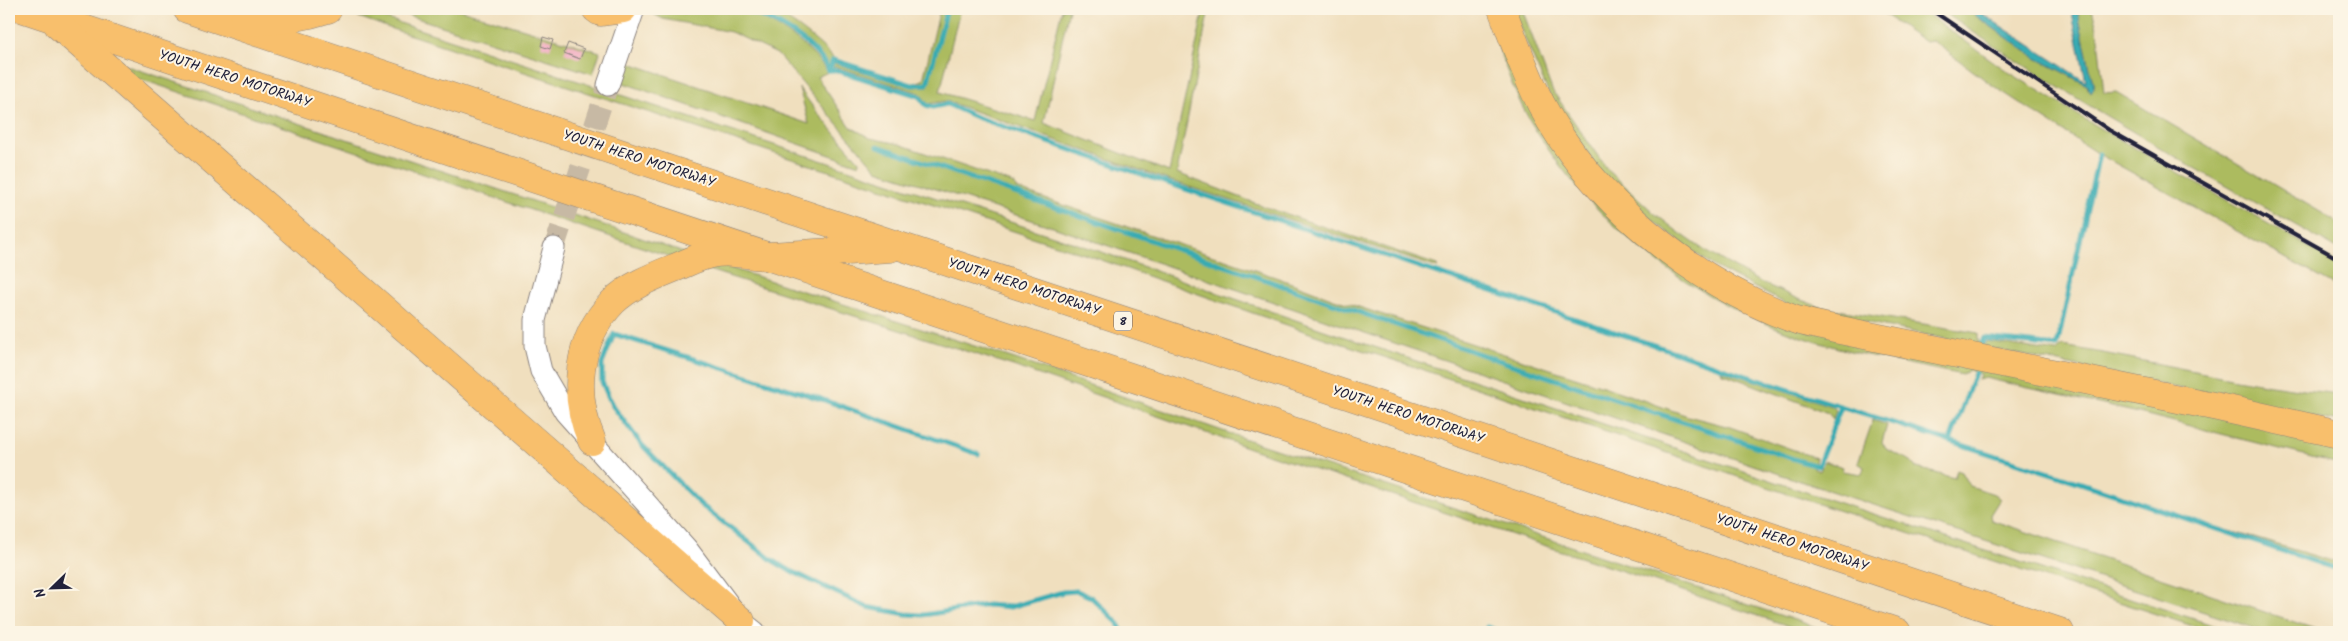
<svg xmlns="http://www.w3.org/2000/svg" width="2348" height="641" font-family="Kalam,sans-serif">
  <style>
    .green { fill: #acbb5e; stroke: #676e4c }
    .water { fill: #39abb2; stroke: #2e6676 }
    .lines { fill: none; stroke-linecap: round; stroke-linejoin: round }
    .stream { stroke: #39abb2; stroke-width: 5 }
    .building { fill: #f1a8bf }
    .minor-tunnel { stroke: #c7b9a4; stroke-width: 21; stroke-dasharray: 21 11; stroke-linecap: butt }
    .minor-casing { stroke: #89807c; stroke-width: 23 }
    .major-casing { stroke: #89807c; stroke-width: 29 }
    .highway-casing { stroke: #89807c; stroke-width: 29 }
    .minor { stroke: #fff; stroke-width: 21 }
    .major { stroke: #f8bf6c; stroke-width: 28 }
    .highway { stroke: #f8bf6c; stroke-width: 28 }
    .rail { stroke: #22223b; stroke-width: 4 }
    .labels { text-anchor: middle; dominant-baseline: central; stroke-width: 4; stroke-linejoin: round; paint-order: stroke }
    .shield { fill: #fcf5e5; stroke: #63616e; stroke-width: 1 }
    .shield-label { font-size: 12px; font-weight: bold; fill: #22223b }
    .street-label { font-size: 14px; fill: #22223b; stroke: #fcf5e5 }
  </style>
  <rect width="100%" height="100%" fill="#fcf5e5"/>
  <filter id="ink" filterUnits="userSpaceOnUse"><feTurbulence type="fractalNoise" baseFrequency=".02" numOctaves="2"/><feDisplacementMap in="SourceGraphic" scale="10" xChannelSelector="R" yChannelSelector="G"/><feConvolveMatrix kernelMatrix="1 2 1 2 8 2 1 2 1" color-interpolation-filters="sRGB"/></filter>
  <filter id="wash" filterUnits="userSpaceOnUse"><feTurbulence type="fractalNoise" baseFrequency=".0096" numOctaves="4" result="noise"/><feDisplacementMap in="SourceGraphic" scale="20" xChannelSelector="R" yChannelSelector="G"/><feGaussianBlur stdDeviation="1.12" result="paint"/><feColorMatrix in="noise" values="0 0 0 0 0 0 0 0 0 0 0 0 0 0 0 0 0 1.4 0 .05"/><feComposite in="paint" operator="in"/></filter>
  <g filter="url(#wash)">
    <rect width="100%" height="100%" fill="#f0dfbe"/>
    <g class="green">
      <polygon points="388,9 458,9 600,52 593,74"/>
      <path d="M644,9C651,9 657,11 663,11C683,12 702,8 721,9C763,11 804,39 828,72L817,77L851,127L870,138L899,144L1015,184L1016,189L1281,279L1334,299L1603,386L1688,416L1730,427L1816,458L1814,469L1820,471L1824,461L1843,467L1842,471L1862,474L1864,467L1858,463L1873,420L1887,425L1882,442L1886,449L1911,461L1917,468L1954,478L1957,470L1962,472L1970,486L1994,494L2000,499L1990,515L1991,520L2324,632H2266L1809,484L1047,225L877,170L777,54L731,32L663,19Z"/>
      <path d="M743,9C750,9 760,7 766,9C784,14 824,45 835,60L832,59L829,67C812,39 774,16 743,9Z"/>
      <polygon points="940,9 945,9 926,83 912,84 923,80"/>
      <polygon points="948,9 960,9 940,92 1035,121 1062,9 1069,9 1044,123 1169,172 1204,9 1209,9 1177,173 1268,208 1437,265 1438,268 1168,180 946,101 928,104 920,93 837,67 832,67 834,63 912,87 928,86"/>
      <path d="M1485,9H1493L1531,104L1731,299L2339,442V464L2143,414L1985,378L1978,380L1980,374L1969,370L1962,375C1907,363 1849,354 1796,335C1683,296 1576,211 1521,104C1506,74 1497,40 1485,9Z"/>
      <path d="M1512,9H1522L1552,90L1595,152L1608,170L1654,213L1677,231L1704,250L1758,281L1801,300L1820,307L1978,333V339L1983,345L1987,341L2056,352L2063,346C2155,361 2246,385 2339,394V422L1790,306L1717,268L1695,253L1656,223L1599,170L1552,101Z"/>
      <polygon points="1877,9 1920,9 2007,71 2096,126 2339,264 2339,288 2095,152 1992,85 1933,41 1925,42"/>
      <path d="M1939,9H1966L2036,58L2087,85L2088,89L2094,88L2077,9H2092L2097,29L2104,93L2116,92L2339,223V250C2204,173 2068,98 1939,9Z"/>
      <polygon points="360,10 1093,249 1327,331 1794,488 2234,632 2211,632 1791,495 1409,365 1324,338 1090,256 392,29 356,16 355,12"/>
      <polygon points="624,61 809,124 799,88 816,111 859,161 859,165 615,80"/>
      <polygon points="124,65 566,212 690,255 677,259 149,82 123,76"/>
      <polygon points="718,264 1015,359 1263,445 1831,632 1807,632 1261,452 1013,366 699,267"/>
      <polygon points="1721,370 1832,406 1836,410 1833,419 1828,413 1722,373"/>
      <polygon points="2220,528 2339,563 2339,568"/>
    </g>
    <polygon class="water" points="1966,9 1975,9 2086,82 2071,9 2077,9 2094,88 2091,93 2087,85 2036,58"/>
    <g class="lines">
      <g class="stream">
        <polyline points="657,9 686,9"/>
        <path d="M734,9C769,14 811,39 829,70H836L919,96L926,105L933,107L947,104L976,117L1161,181L1768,383L2072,480L2339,570"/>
        <polyline points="829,70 833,60 912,85 927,84 947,9"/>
        <polyline points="878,146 1480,354 1800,461 1818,466 1841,407"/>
        <polyline points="1982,343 1984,338 2057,346 2099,154"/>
        <polyline points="1950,441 1975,373"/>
        <polyline points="978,454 821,399 614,334 602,364 602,382 612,405 642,445 701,505 772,560 789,570 867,607 906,614 923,615 988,605 1010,607 1063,592 1077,591 1091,597 1118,623 1122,632"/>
        <polyline points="1486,632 1487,627 1502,632"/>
      </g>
    </g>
    <g id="blocks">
      <g class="building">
        <polygon points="543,37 553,40 550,49 541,46"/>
        <polygon points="568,43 584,49 580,59 564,53"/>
      </g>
    </g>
  </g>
  <g filter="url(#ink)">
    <use href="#blocks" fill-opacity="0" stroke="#89807c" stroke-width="1"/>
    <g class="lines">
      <polyline class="minor-tunnel" points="554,248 608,85"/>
      <g class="minor-casing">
        <g id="minor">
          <polyline points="608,85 634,9"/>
          <polyline points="554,248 535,320 535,346 541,371 565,412 687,549 741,621 755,632"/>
        </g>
      </g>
      <g class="major-casing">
        <path id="major" d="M1502,9C1514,41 1525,73 1541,104C1591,199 1690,280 1791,318C1805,323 1820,326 1835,329L2218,407L2339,434"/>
      </g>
      <g class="highway-casing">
        <g id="highway">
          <polyline points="24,9 1897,632"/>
          <polyline points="187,9 2060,632"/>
          <polyline points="596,9 600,12 623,9"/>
          <path d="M244,21C274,23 300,18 328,9"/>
          <polyline points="58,25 741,621"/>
          <path d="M592,441C572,395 576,340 613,302C630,285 657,275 679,266C689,262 700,256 711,254C730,249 749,256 768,256C809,254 849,251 890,248"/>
        </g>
      </g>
      <use href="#minor" class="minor"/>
      <use href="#major" class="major"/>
      <use href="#highway" class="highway"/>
      <polyline class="rail" points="1930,9 2109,130 2339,259"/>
    </g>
  </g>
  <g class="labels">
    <rect class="shield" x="1114" y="311.5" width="18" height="19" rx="4"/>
    <g class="shield-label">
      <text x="1123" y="321">8</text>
    </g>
    <g class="street-label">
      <text transform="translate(235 79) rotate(18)">YOUTH HERO MOTORWAY</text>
      <text transform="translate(639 159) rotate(18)">YOUTH HERO MOTORWAY</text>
      <text transform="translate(1024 287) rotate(18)">YOUTH HERO MOTORWAY</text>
      <text transform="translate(1408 415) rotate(18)">YOUTH HERO MOTORWAY</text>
      <text transform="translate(1792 543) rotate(18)">YOUTH HERO MOTORWAY</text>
    </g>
  </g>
  <rect width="2348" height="641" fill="none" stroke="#fcf5e5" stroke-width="30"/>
  <g transform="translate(52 588) rotate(247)" stroke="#fcf5e5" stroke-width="4" paint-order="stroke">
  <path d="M0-4L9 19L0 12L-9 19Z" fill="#22223b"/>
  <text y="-8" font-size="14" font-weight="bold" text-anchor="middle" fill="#22223b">N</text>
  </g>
</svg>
